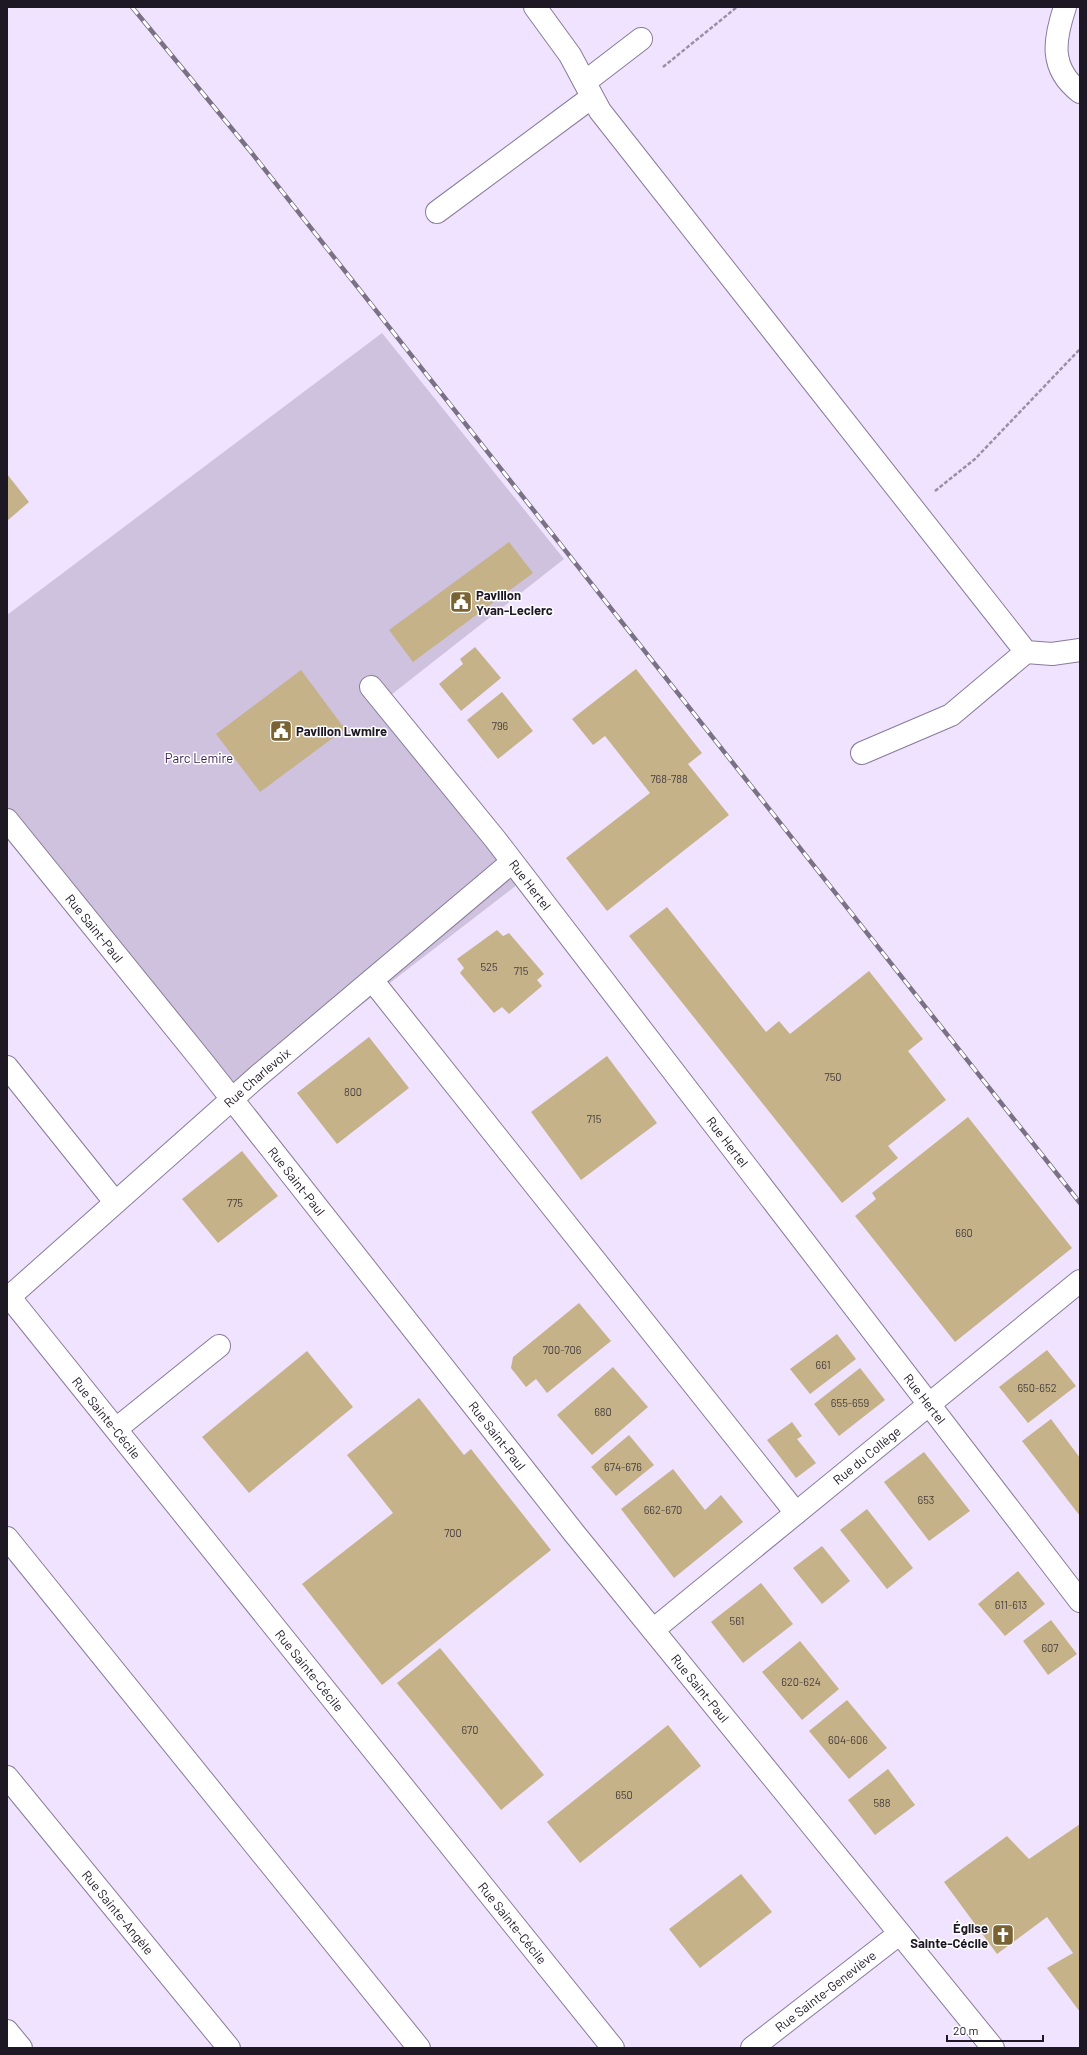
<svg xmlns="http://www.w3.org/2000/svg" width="1087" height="2055" font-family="Barlow,sans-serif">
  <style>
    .green { fill: #cec2de }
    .building { fill: #c5b289 }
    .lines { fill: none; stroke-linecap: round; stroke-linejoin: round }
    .minor-casing { stroke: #897b9a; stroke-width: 24 }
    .path { stroke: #9a90a6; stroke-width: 2.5; stroke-dasharray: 4 2; stroke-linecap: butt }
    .minor { stroke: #fff; stroke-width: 22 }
    .rail-casing { stroke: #7a7185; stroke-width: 4.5 }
    .rail { stroke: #fff; stroke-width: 3; stroke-dasharray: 9; stroke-linecap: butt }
    .labels { text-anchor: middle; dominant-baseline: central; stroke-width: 3; stroke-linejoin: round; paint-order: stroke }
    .number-label { font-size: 11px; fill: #483e3e }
    .poi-label { font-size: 13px; font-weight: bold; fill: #1e1825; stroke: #fff; text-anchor: start }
    .park-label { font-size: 13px; fill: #371d4e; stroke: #fff }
    .street-label { font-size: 13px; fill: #1e1825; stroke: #fff }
  </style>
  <rect width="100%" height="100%" fill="#efe3ff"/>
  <polygon class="green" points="382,333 564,559 382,702 535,871 242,1097 7,823 7,615"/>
  <g class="building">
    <polygon points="7,474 29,502 7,521"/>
    <polygon points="509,542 533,573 413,662 389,630"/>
    <polygon points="475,647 501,678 461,711 439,684 463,664 460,659"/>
    <polygon points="636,669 702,753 688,764 729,815 607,911 566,858 650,793 605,736 593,745 572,719"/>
    <polygon points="301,670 345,729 260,792 216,734"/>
    <polygon points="502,692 533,731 498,759 467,720"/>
    <polygon points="667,907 766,1032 779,1021 790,1034 869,971 923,1039 908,1051 946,1100 888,1146 898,1158 842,1203 629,936"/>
    <polygon points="497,930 503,936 509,933 544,974 537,980 542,986 509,1014 502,1007 494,1013 460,973 464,968 457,959"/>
    <polygon points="369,1037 409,1088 337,1144 297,1093"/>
    <polygon points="607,1056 657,1123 581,1180 531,1112"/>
    <polygon points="968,1117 1072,1248 955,1342 855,1216 876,1199 872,1193"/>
    <polygon points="242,1151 278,1196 218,1243 182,1199"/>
    <polygon points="579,1303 611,1341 547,1393 536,1379 526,1387 511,1368 513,1357"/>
    <polygon points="837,1334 856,1359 810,1394 790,1369"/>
    <polygon points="1047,1350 1076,1386 1028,1423 999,1387"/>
    <polygon points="307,1351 353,1407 249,1493 202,1437"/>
    <polygon points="613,1367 648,1407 592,1455 557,1415"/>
    <polygon points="860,1368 885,1400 839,1436 814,1404"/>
    <polygon points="419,1398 464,1455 471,1449 551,1550 382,1685 302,1584 393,1513 347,1455"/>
    <polygon points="1051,1419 1080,1458 1080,1516 1022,1441"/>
    <polygon points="792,1422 802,1436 797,1439 816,1463 796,1478 767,1440"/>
    <polygon points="629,1435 654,1465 616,1496 591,1467"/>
    <polygon points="924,1452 970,1511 929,1541 884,1482"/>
    <polygon points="673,1469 705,1510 721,1495 743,1522 674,1578 621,1509"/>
    <polygon points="867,1509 913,1568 887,1589 840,1530"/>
    <polygon points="822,1546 850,1581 822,1604 793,1568"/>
    <polygon points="1018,1571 1045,1604 1005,1636 978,1604"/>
    <polygon points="761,1583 793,1624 743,1663 711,1622"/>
    <polygon points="1051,1620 1077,1654 1048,1675 1023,1641"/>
    <polygon points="800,1641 839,1689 802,1720 762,1672"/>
    <polygon points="440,1648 544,1775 501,1810 397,1683"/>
    <polygon points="847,1700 887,1748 849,1779 809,1731"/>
    <polygon points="668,1725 701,1766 580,1863 547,1822"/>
    <polygon points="888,1769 915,1805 875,1835 848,1800"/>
    <polygon points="1080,1824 1080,2012 1047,1968 1073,1953 1047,1917 997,1954 944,1882 1007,1836 1029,1859"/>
    <polygon points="741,1874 772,1912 700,1968 669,1929"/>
  </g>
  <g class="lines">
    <g class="minor-casing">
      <g id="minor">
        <polyline points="535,7 570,55 600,111 1026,652 1052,654 1080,650"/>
        <path d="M1065,7C1054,40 1049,68 1080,92"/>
        <polyline points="585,82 641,39"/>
        <polyline points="437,212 592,97"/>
        <path id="s1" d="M371,687L495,839L1080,1601"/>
        <polyline points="862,753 951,715 1026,652"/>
        <path id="s2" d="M7,820L202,1061L574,1533L993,2048"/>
        <polyline points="372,980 796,1513"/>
        <polyline points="7,1067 115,1202"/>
        <path id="s3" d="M7,1294L613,2048"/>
        <path id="s4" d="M7,1299L258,1076L512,862"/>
        <polyline points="116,1429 219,1346"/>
        <polyline points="7,1538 419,2048"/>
        <path id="s5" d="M653,1630L1080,1281"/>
        <path id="s6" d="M7,1777L229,2048"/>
        <polyline points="7,2031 21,2048"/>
        <path id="s7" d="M752,2048L899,1934"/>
      </g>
    </g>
    <g class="path">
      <polyline points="663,67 737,7"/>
      <polyline points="935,491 975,459 1080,349"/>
    </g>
    <use href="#minor" class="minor"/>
    <g class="rail-casing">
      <polyline id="rail" points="132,7 251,152 1080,1203"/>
    </g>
    <use href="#rail" class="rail"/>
  </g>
  <defs>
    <g id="civic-square" transform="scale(1.15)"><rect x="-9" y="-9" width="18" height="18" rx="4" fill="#796333" stroke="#fff"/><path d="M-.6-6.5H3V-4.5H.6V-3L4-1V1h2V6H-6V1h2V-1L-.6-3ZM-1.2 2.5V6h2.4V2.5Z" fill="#fff"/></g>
    <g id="church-square" transform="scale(1.15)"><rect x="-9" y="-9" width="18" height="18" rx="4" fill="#796333" stroke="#fff"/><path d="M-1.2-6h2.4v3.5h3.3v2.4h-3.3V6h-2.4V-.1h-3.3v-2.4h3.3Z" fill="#fff"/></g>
  </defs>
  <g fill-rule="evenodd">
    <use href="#civic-square" x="461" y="602"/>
    <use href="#civic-square" x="281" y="731"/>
    <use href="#church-square" x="1003" y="1935"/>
  </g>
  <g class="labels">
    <g class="number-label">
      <text x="500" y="725">796</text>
      <text x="669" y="778">768-788</text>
      <text x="489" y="966">525</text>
      <text x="521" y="970">715</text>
      <text x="833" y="1076">750</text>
      <text x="353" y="1091">800</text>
      <text x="594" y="1118">715</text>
      <text x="235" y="1202">775</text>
      <text x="964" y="1232">660</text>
      <text x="562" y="1349">700-706</text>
      <text x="823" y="1364">661</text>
      <text x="1037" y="1387">650-652</text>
      <text x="850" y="1402">655-659</text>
      <text x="603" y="1411">680</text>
      <text x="623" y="1466">674-676</text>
      <text x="926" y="1499">653</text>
      <text x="663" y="1509">662-670</text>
      <text x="453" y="1532">700</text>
      <text x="1011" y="1604">611-613</text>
      <text x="737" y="1620">561</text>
      <text x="1050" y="1647">607</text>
      <text x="801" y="1681">620-624</text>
      <text x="470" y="1729">670</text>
      <text x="848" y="1739">604-606</text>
      <text x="624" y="1794">650</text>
      <text x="882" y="1802">588</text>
    </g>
    <g class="poi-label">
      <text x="476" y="595">Pavillon<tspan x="476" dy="15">Yvan-Leclerc</tspan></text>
      <text x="296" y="731">Pavillon Lwmire</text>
      <text x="988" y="1928" text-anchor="end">Église<tspan x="988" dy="15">Sainte-Cécile</tspan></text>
    </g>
    <g class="park-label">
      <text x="199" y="758">Parc Lemire</text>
    </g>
    <g class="street-label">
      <text stroke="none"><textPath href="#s1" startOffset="254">Rue Hertel</textPath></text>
      <text stroke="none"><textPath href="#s2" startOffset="139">Rue Saint-Paul</textPath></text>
      <text stroke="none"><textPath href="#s4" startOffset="334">Rue Charlevoix</textPath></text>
      <text stroke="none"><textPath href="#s1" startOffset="578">Rue Hertel</textPath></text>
      <text stroke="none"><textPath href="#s2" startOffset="463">Rue Saint-Paul</textPath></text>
      <text stroke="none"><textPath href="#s1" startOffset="902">Rue Hertel</textPath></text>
      <text stroke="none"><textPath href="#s3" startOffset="159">Rue Sainte-Cécile</textPath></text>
      <text stroke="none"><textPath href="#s2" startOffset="787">Rue Saint-Paul</textPath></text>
      <text stroke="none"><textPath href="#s5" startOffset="276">Rue du Collège</textPath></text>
      <text stroke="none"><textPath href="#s3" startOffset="483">Rue Sainte-Cécile</textPath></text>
      <text stroke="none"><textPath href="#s2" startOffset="1111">Rue Saint-Paul</textPath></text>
      <text stroke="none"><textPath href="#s6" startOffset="175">Rue Sainte-Angèle</textPath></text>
      <text stroke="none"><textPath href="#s3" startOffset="807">Rue Sainte-Cécile</textPath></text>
      <text stroke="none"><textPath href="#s7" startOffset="93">Rue Sainte-Geneviève</textPath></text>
    </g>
  </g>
  <rect width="1087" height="2055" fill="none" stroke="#1e1825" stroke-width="16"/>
  <path d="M947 2035v6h96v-6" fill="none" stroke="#1e1825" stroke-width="2"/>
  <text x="953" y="2035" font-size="12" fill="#1e1825" stroke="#ffffff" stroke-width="3" paint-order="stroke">20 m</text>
</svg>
